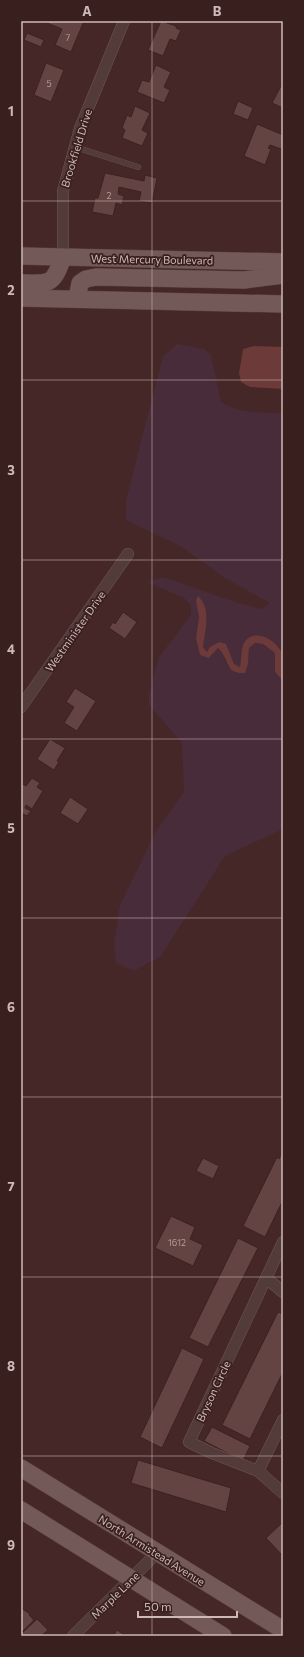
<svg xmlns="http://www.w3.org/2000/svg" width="304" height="1657" font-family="Commissioner,sans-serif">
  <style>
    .green { fill: #492c3a }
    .water { fill: #6b3a39 }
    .building { fill: #644442; stroke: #3b2221 }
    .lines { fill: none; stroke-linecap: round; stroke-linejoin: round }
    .lane-casing { stroke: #6e5756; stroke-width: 6 }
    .street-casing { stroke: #6e5756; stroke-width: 12 }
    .primary-casing { stroke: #5d4544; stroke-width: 18 }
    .lane { stroke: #533b3a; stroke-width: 5.5 }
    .street { stroke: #533b3a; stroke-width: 11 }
    .primary { stroke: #735958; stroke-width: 17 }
    .grid { fill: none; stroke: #cdb9b8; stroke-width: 1; stroke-opacity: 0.55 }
    .labels { text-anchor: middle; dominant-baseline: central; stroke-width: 3.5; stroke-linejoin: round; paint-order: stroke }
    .number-label { font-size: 9px; fill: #b39c9a }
    .street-label { font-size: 11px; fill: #cdb9b8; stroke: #39201f }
    .neatline { fill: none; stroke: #cdb9b8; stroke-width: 1.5 }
    .grid-label { font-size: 13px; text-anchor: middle; font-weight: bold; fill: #cdb9b8 }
  </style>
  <rect width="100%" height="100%" fill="#442726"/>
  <path class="green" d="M177,344L204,349L211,355L221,402C238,413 263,413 283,413V668L282,655L279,646L247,639L240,667L234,664L225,644L208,653L203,647L207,615L196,601L199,617L196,638L209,658L218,648L223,653L227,666L238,673L248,664L249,648L255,643L263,644L275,653V672L283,681V829L225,856L161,956L134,971L116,963L114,943L120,905L155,833L184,792L182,743L149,705V695L159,657L191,615V605L184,598L147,582L163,577L235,602L262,609L270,603L225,578L182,547L126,520V500L163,356Z"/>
  <g class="water">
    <polygon points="254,346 283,347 283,389 250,387 241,382 239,373 243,349"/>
    <path d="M198,596C212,609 205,630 203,647L207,652L210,647L219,642L226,644L234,664L240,667C242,659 240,647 246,640C257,628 278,642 282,653C284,659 283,674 283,681L275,672V653L263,644L255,643L249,648L248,664L245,673C224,674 230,659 218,648L209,658L200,655L196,638L199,617L196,601Z"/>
  </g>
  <g class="building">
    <polygon points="42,21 84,21 71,52 55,45 62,29"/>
    <polygon points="161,21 176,26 176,28 181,30 176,41 170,39 163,56 148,50"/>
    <polygon points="27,33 44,40 41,47 24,40"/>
    <polygon points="46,63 64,70 51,102 34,95"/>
    <polygon points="156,65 171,72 164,87 170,90 164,103 137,92 142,80 149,82"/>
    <polygon points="283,82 283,108 272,103"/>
    <polygon points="238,101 253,108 248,120 233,114"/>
    <polygon points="135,106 150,113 142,130 148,133 142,146 122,138 125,130 122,128 127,115 131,117"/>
    <polygon points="257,124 283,135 283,145 281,149 270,145 268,148 271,149 265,165 244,156"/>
    <polygon points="105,173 144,181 145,175 157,178 152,203 139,201 141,192 119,187 118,194 124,196 122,205 116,203 113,216 92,212 95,198 98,198"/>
    <polygon points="123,612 137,622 125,639 109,628 113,622 115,624"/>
    <polygon points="75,688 96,701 77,731 64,723 74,707 66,702"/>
    <polygon points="50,739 65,748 57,761 59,762 54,770 37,759"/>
    <polygon points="32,778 40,783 37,787 43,791 32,809 26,805 25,808 31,811 27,816 21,813 21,804 23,803 21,801 21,788 23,784 26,786"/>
    <polygon points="70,797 88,809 78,824 60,813"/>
    <polygon points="283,1151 283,1200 265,1237 243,1226 277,1157 279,1159"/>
    <polygon points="203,1158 219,1166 213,1179 196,1171"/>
    <polygon points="171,1216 195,1227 190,1239 203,1245 193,1266 155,1248"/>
    <polygon points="238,1238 258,1248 208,1347 189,1338"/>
    <polygon points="278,1312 283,1314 283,1372 250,1439 222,1425"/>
    <polygon points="182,1348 204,1359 162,1448 140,1437"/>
    <polygon points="212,1427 250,1446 243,1461 204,1441"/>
    <polygon points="138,1460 231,1488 226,1512 131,1483"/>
    <polygon points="283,1522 283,1556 266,1538"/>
    <polygon points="21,1608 30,1614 29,1615 34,1620 23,1631 21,1630"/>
    <polygon points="37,1619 48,1630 41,1636 21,1636 21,1634"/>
    <polygon points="117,1630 126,1636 113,1636"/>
  </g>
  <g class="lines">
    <g class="lane-casing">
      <polyline id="lane" points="75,147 138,167"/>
    </g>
    <g class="street-casing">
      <g id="street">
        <polyline points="63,257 63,191 80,128 124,21"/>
        <polyline points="21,707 128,554"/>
        <polyline points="283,1242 189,1442 212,1453 258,1471 283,1493"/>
        <polyline points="266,1278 283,1292"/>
        <polyline points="258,1471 283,1420"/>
        <polyline points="73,1636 157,1553"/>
      </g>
    </g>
    <g class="primary-casing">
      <g id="primary">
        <polyline points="21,256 283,262"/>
        <path d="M21,283C51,284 53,285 63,257"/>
        <polyline points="21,298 283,304"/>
        <polyline points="77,299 80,283 86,279 96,277 244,280 283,275"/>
        <polyline points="21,1468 283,1630"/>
        <polyline points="21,1510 223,1636"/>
      </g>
    </g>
    <use href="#lane" class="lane"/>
    <use href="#street" class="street"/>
    <use href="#primary" class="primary"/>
  </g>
  <path class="grid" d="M152,21V1636M21,201H283M21,380H283M21,560H283M21,739H283M21,918H283M21,1097H283M21,1277H283M21,1456H283"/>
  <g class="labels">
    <g class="number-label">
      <text x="68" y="37">7</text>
      <text x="49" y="83">5</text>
      <text x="109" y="195">2</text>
      <text x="177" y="1242">1612</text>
    </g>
    <g class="street-label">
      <text transform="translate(76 148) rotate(-73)">Brookfield Drive</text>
      <text transform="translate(152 259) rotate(1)">West Mercury Boulevard</text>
      <text transform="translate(75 631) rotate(-55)">Westminister Drive</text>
      <text transform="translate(213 1391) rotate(-65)">Bryson Circle</text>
      <text transform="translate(152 1550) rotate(32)">North Armistead Avenue</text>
      <text transform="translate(115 1595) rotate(-44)">Marple Lane</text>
    </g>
  </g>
  <rect width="304" height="1657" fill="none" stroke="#39201f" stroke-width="44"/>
  <path d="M138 1611v6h99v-6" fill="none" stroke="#cdb9b8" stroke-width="2"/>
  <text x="144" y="1611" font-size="12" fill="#cdb9b8" stroke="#39201f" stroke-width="3" paint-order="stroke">50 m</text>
  <rect x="22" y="22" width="260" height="1613" class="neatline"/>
  <g class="grid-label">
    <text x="87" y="16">A</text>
    <text x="217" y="16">B</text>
    <text x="11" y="116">1</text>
    <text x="11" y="295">2</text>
    <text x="11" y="475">3</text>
    <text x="11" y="654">4</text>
    <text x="11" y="833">5</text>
    <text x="11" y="1012">6</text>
    <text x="11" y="1191">7</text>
    <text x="11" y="1371">8</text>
    <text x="11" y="1550">9</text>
  </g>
</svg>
